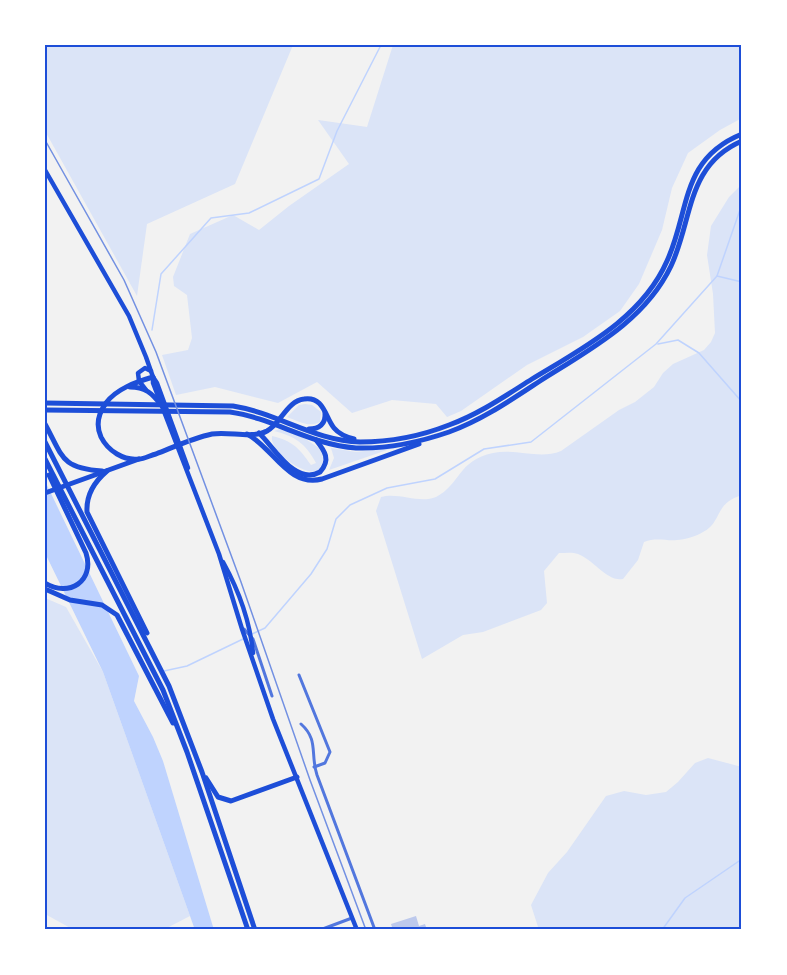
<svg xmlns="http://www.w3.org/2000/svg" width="787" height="975" font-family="'Exo 2',sans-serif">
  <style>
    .green { fill: #dbe4f7 }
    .water { fill: #bfd3fe }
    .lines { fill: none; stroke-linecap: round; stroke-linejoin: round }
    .stream { stroke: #bfd3fe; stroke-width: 1.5 }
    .building { fill: #bdc9ec }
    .minor { stroke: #5277de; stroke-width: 3 }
    .secondary { stroke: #1d4ed8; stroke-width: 4.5 }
    .trunk { stroke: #1d4ed8; stroke-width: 5 }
    .motorway { stroke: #1d4ed8; stroke-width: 5 }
    .rail { stroke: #7290e2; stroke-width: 1.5 }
    .neatline { fill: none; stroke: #1d4ed8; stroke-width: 2 }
  </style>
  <rect width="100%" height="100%" fill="#f2f2f2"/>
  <g class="green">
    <polygon points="45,45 293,45 235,184 147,224 137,296 45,131"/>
    <polygon points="393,45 742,45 742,118 720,130 688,153 672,188 662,230 639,284 620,311 583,337 527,365 461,411 447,417 436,404 392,400 352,413 317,382 278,403 215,387 176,395 162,355 188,350 192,338 187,295 174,286 173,277 190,234 233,215 259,230 289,206 349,164 318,120 367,127"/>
    <path d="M742,184V495C714,503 722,523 703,532C697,536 684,540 677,540C665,541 656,537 644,542L638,560L623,579C607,582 594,560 578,554C573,552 565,553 559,553L544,571L547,603L541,610L483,632L463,635L422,659L376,511L381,497C399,492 419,504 436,497C460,485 458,460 493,453C516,448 539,460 561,451L619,410L635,402L654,387L663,373L673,364L704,350L711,342L715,333L713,294L707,255L711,226L729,197Z"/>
    <path d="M305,404L312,405L321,412L320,422C309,428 298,421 287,417L299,405Z"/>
    <path d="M280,429L304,438L322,450L323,461L319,471C303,476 269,451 272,436C293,441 299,448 311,465L316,463C306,444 295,436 274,431Z"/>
    <polygon points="331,448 356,452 393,448 329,470 334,458"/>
    <polygon points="45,598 66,607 103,672 190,916 163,930 74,930 45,914"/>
    <polygon points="708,758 742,767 742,930 539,930 531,905 548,873 567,852 606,796 624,791 646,795 666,792 678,782 695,763"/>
  </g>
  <polygon class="water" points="45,481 139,676 134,701 153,737 163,761 214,930 195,930 103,672 45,553"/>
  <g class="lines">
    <g class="stream">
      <polyline points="717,276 742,282"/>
      <polyline points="152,330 161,274 211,218 249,213 319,179 337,131 381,45"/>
      <polyline points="658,344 678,340 699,353 742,402"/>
      <polyline points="252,634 265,628 311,574 327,549 336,519 350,505 387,488 435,479 484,449 531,442 656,344 717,276 742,204"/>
      <polyline points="164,671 187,666 243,639"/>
      <polyline points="662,930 685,898 742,859"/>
    </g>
  </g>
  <polygon class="building" points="416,916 419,926 425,924 427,930 393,930 391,924"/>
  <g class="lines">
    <g class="minor">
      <polyline points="244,629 253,639 272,696"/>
      <polyline points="299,675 330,752 325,763 314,767"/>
      <path d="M301,724C319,740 310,754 317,775L375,930"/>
      <polyline points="320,930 352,918"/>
    </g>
    <g class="secondary">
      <polyline points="45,170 129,316 146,357 153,377 153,383 219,554 242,629 273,719 357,930"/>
      <polyline points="153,377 157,383 188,468"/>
      <polyline points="146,390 139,381 138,373 145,368 151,371"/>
      <path d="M223,562C238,589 250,622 253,653"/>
    </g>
    <g class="trunk">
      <path d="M153,377C136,382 116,389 106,403C98,414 96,426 101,437C108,451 124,461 139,459C144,459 151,455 156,454C174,447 193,438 212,434C229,431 252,439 267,431C281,423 287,401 304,399C324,396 325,417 334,428C339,434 346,437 354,439"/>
      <path d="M130,387C145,387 152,393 161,405"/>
      <path d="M45,403L233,406C277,413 315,441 360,442C390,442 421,436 449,425C479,414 505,396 532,379C583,348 642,318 667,261C690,211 680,159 742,134"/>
      <path d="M45,410L230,412C273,418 311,445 356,448C387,449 420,442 449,432C482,420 511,400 540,381C589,350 645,321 671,266C693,219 686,165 742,141"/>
      <path d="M309,429C319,429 326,424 325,413"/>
      <path d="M259,433C274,447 295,486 320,472C331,460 325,451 316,440"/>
      <path d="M247,434C273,447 288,488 322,479L419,444"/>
    </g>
    <g class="motorway">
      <path d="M45,424C63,457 61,468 102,471"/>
      <polyline points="45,442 169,686 202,772 255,930"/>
      <polyline points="45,459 163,690 187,752 248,930"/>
      <path d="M107,471C94,482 86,495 87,512L147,633"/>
      <polyline points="45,493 139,459"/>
      <path d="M45,583C69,598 95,581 86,553L49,475"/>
      <polyline points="45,589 70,600 102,605 117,615 173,723"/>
      <polyline points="206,778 218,797 231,801 297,777"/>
    </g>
    <polyline class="rail" points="45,140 124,280 156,352 241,582 310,780 366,930"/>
  </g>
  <rect width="787" height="975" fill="none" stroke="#ffffff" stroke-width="93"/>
  <rect x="46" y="46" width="694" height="882" class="neatline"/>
</svg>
